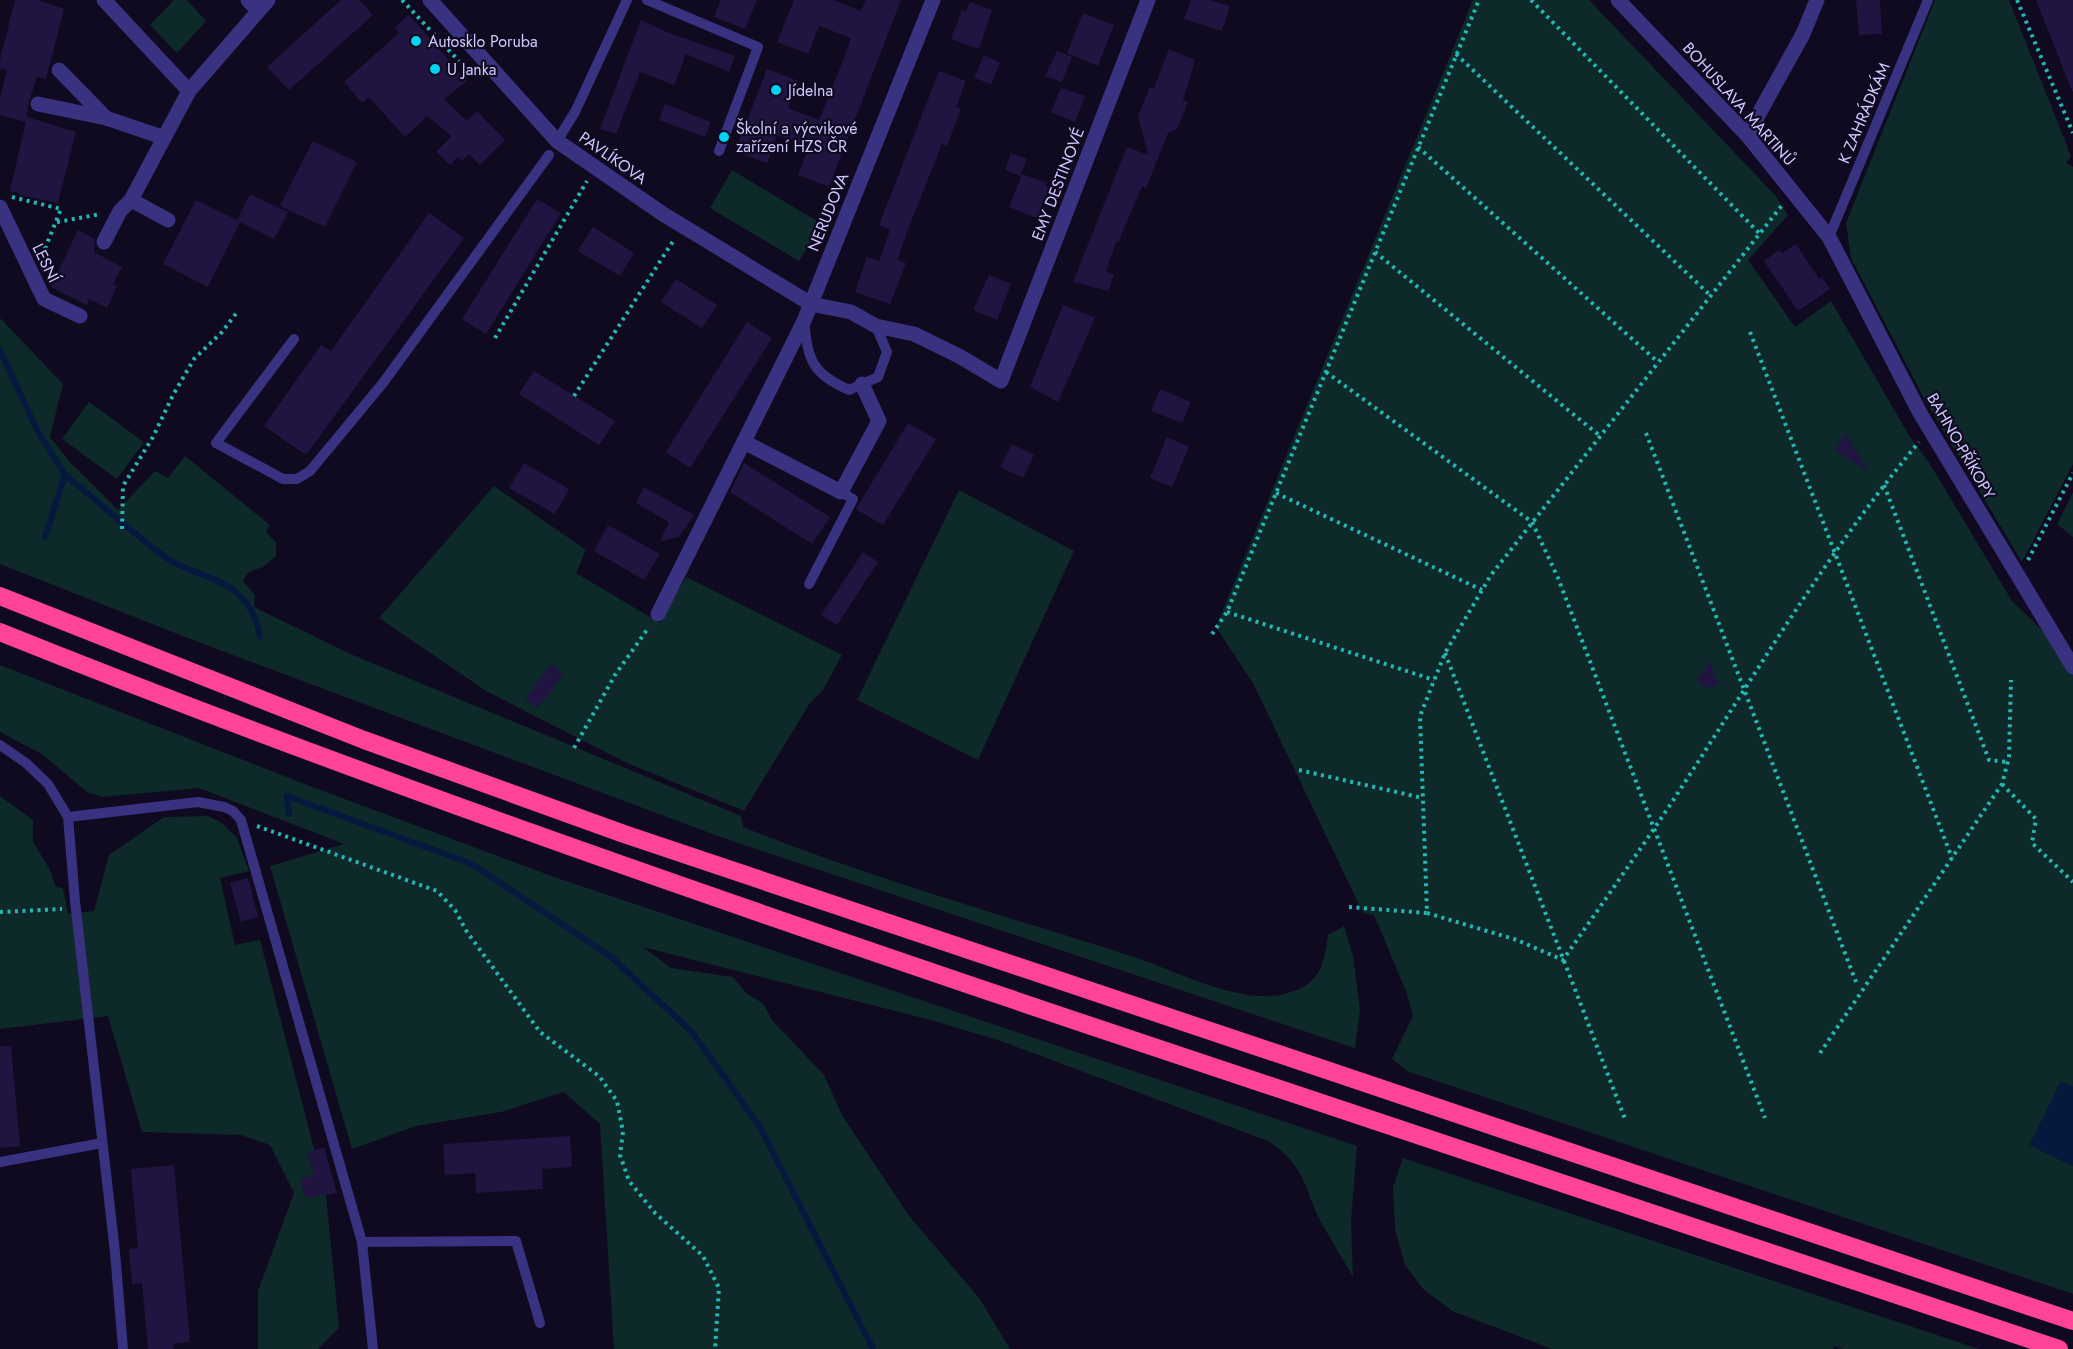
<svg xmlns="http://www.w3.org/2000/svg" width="2073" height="1349" font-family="Jost,sans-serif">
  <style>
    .green { fill: #0d2929 }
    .water { fill: #05183d }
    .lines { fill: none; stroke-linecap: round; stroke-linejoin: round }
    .stream { stroke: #05183d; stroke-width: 6 }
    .building { fill: #201541 }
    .path { stroke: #24b7b3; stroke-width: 4; stroke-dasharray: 3 4.5; stroke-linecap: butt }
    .service { stroke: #383281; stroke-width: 10 }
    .minor { stroke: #383281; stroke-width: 15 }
    .motorway { stroke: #ff4397; stroke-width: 18 }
    .poi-dot { fill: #00d3f3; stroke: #0f0a1f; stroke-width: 2 }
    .labels { text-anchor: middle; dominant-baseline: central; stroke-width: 4.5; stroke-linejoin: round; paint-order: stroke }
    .poi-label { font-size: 16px; fill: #d0c8ff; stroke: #0f0a1f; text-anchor: start }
    .street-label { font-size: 16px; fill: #d0c8ff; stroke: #0f0a1f }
  </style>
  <rect width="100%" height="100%" fill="#0f0a1f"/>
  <g class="green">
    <polygon points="174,0 187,0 206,21 177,53 150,25"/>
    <polygon points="1473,0 1589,0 1775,195 1788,215 1748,260 1795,327 1831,301 1910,437 1930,464 2012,601 2073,660 2073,1087 2061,1082 2030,1145 2073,1166 2073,1294 1407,1071 1392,1059 1413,1016 1406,991 1374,915 1363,913 1254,685 1216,627"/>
    <polygon points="1935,0 2009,0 2071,156 2066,163 2073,167 2073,464 2022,562 1926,402 1851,258 1846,223"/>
    <polygon points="732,170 822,224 799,261 710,208"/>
    <path d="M0,318L63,384L50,437L70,462L118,510L155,471L168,478L185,456L270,525L266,532L276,542V556L263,567L249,572L243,581L255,595L254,607L348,653L741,816L743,827C872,879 1007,916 1140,959C1180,973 1242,1005 1284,994C1319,986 1324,967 1328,935L1344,926L1353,956L1360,1009L1355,1048L726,839L198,642L0,564Z"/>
    <polygon points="89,402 144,442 117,479 62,439"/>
    <polygon points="494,486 586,550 576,573 660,623 686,577 842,655 823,690 810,703 744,811 625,762 486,691 379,618"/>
    <polygon points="959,490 1074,551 978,760 857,700"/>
    <polygon points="2073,492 2073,537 2057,524"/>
    <path d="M0,665L315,788L557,878L1357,1146L1351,1222L1353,1277C1343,1259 1332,1242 1322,1224C1302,1186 1307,1167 1268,1141L998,1040L927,1019L643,947L671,968L733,977L747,994L763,1003L772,1020L824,1075L842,1115L910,1217L980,1299L1010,1349H614L600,1124L564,1092L501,1112L416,1126L352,1149L270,866L344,844L199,788L102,797L87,792L42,754L0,732Z"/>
    <polygon points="0,796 33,820 33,842 49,868 56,887 63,888 68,914 94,911 109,855 164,817 208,816 222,823 237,838 249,871 220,878 235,945 260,940 326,1195 339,1328 318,1349 258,1349 258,1291 294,1193 270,1145 241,1135 142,1132 108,1016 0,1029"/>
    <polygon points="1403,1158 1979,1349 1843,1349 1834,1346 1833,1349 1552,1349 1452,1311 1423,1289 1405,1265 1395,1229 1393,1187"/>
  </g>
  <polygon class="water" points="2061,1081 2073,1087 2073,1166 2030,1145"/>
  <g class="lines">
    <g class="stream">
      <polyline points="0,350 37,430 65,475 45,537"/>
      <path d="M65,475C99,502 132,533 168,559C189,573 218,576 238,594C251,606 257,619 260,637"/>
      <polyline points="289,814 287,796 472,864 610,956 692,1032 760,1127 873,1349"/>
    </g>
  </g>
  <g class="building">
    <polygon points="15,0 38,0 64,9 46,79 37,77 29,101 26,122 0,115 0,98 7,70 0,68 0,60"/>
    <polygon points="341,0 359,0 373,15 289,90 267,67"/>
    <polygon points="721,0 757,0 745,29 714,17"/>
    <polygon points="794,0 833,0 861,11 866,0 901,0 829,187 798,175 809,147 777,135 767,163 735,151 767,69 798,81 788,108 819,120 841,66 851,38 819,26 808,54 777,42"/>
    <polygon points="1191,0 1209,0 1230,6 1222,31 1184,19"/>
    <polygon points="1856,0 1880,0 1882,34 1859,35"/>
    <polygon points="2036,0 2073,0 2073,91 2072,91"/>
    <polygon points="970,2 992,10 979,49 951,39 962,10 966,12"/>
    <polygon points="1083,13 1114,25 1098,66 1067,53"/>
    <polygon points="409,15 467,81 444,99 467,121 477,111 505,140 480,165 469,154 462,161 458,157 450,165 436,152 452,136 427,116 405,137 369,97 362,103 344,82 399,33 395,27"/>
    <polygon points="641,20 666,32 735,56 729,72 686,54 674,85 640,72 616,134 600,129"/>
    <polygon points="1169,49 1195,60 1183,100 1188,102 1177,129 1168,133 1146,188 1142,186 1118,243 1116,242 1106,271 1114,275 1108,291 1073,282 1127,147 1148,155 1138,116 1150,87 1154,88"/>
    <polygon points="1057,51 1072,57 1062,82 1045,76"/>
    <polygon points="984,55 1000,63 991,84 974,78"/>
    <polygon points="939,71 966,81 956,107 961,108 947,146 942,144 912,219 897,260 906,263 890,304 855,292 867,257 879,261 890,230 879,225"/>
    <polygon points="1061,88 1085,96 1075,122 1051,112"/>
    <polygon points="665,104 711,122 705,137 659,120"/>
    <polygon points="27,117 76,132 58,203 19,195 19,193 10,191"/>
    <polygon points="313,141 357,162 325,227 280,206"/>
    <polygon points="1011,153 1027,159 1020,176 1005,170"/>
    <polygon points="1022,174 1047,183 1045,186 1049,188 1037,218 1009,207"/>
    <polygon points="250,194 288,212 274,239 240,222 208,287 163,264 196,200 237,220"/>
    <polygon points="537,199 561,213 486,334 462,319"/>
    <polygon points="429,213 464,238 306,455 264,426 321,345 331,351"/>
    <polygon points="593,227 634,253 620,276 578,251"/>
    <polygon points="78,230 95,239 94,252 122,267 113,284 117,286 107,308 89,299 87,305 51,287"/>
    <polygon points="1796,244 1819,279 1822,277 1830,289 1798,311 1764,261 1779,250 1782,253"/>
    <polygon points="989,275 1011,284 997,320 973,310"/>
    <polygon points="676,279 717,305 702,328 661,302"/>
    <polygon points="1063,305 1095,318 1058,402 1030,387"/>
    <polygon points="747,322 772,338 690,468 666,452"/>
    <polygon points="534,371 615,421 599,445 519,394"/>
    <polygon points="1160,389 1191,402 1182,423 1151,411"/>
    <polygon points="908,423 936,439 883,525 856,509"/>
    <polygon points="1846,433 1868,472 1835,450"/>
    <polygon points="1167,437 1189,447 1172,487 1150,478"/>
    <polygon points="1012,444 1034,455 1023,478 1000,467"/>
    <polygon points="524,463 569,489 555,514 509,488"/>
    <polygon points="744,463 830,517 812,544 730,492"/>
    <polygon points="644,487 694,515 679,537 660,541 669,522 636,503"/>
    <polygon points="608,525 660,554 644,580 594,551"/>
    <polygon points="863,552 878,562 837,625 821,615"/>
    <polygon points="1710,661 1719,685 1707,688 1697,681"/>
    <polygon points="551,664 564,674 538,708 525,699"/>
    <polygon points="248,878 258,917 241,922 230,883"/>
    <polygon points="0,1046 11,1046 20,1146 0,1148"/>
    <polygon points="570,1136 572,1167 542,1169 543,1189 476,1193 475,1173 445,1175 443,1144"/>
    <polygon points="324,1147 337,1193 306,1198 300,1179 314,1175 307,1152"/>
    <polygon points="174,1165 190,1342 173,1344 174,1349 148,1349 142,1283 132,1284 129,1249 138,1248 131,1169"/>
  </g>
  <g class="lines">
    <g class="path">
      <polyline points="402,0 459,61"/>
      <polyline points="1531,0 1760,234"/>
      <polyline points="2017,0 2073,133"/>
      <polyline points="1456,54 1711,296"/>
      <polyline points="1418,147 1658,362"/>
      <polyline points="12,197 61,209 42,256"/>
      <polyline points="57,222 101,214"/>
      <polyline points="1375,252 1600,436"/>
      <polyline points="1750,332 1952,858"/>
      <polyline points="495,338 587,181"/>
      <polyline points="1326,372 1532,522 1558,578 1765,1118"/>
      <polyline points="574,396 675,238"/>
      <polyline points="1646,433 1856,982"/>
      <polyline points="1884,485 1989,760 2007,762"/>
      <polyline points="1276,493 1482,590"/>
      <polyline points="122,529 123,486 153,437 173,395 194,359 222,332 238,311"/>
      <polyline points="2028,560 2073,473"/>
      <polyline points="1227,612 1434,680"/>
      <polyline points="1212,634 1227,612 1479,0"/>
      <polyline points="1445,653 1625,1119"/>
      <polyline points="574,748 615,675 649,627"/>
      <polyline points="1299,770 1423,798"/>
      <polyline points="2002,784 2036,819 2032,843 2073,882"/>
      <polyline points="257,826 437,891 455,910 467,932 540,1032 599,1076 617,1101 623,1132 620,1155 629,1181 655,1213 703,1256 719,1288 715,1349"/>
      <polyline points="1349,907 1427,913 1420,716 1445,653 1491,575 1783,204"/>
      <polyline points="0,912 62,909"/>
      <path d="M1427,913L1517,940L1563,960C1597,911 1631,863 1664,814C1747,689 1822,558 1919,442"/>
      <polyline points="1820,1053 2002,784 2009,757 2011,680"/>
    </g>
    <g class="service">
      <polyline points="647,0 758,47 719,151"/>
      <polyline points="557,141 575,112 627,0"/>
      <polyline points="1829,237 1928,0"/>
      <path d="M804,321C808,361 812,373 849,390L878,377L887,352L876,326"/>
      <polyline points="294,339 216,443 283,479 297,479 310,471 383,383 549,155"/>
      <polyline points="809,584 853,499 841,492"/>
      <polyline points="0,745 26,763 48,784 68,817 75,901 115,1252 123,1349"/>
      <polyline points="68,817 198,802 224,807 233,811 241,820 362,1242 373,1349"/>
      <polyline points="0,1162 102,1143"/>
      <polyline points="362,1242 516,1241 540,1323"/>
    </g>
    <g class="minor">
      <polyline points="104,0 189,91 268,0"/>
      <polyline points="248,0 258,11"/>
      <polyline points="430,0 557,141 663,214 811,304 851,312 876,326 914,334 959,356 1001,381 1148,0"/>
      <polyline points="1618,0 1747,135 1829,237 1920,413 2073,667"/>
      <polyline points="59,70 106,118"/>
      <polyline points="38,104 106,118 162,137"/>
      <polyline points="1747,135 1803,34 1817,0"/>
      <polyline points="131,200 168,220"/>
      <polyline points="0,207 44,299 80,316"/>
      <polyline points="104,242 120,211 131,200 189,91"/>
      <polyline points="744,442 841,492 879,421 862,384"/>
      <polyline points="658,614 804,321 933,0"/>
    </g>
    <g class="motorway">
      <polyline points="0,596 364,740 624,834 2073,1321"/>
      <path d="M0,632C356,775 718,900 1082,1023C1407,1132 1733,1240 2059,1349"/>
    </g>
  </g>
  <g class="poi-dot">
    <circle cx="416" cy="41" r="6"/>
    <circle cx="435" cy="69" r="6"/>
    <circle cx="776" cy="90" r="6"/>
    <circle cx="724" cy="137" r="6"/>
  </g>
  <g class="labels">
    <g class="poi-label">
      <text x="428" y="41">Autosklo Poruba</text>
      <text x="447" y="69">U Janka</text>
      <text x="788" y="90">Jídelna</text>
      <text x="736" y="128">Školní a výcvikové<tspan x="736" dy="18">zařízení HZS ČR</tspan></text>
    </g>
    <g class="street-label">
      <text transform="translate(1739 104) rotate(48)">BOHUSLAVA MARTINŮ</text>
      <text transform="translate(1864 113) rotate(-67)">K ZAHRÁDKÁM</text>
      <text transform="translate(613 158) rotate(35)">PAVLÍKOVA</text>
      <text transform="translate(1058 184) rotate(-69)">EMY DESTINOVÉ</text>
      <text transform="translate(828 212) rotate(-68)">NERUDOVA</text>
      <text transform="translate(46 263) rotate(64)">LESNÍ</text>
      <text transform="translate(1961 446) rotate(60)">BAHNO-PŘÍKOPY</text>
    </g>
  </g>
</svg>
